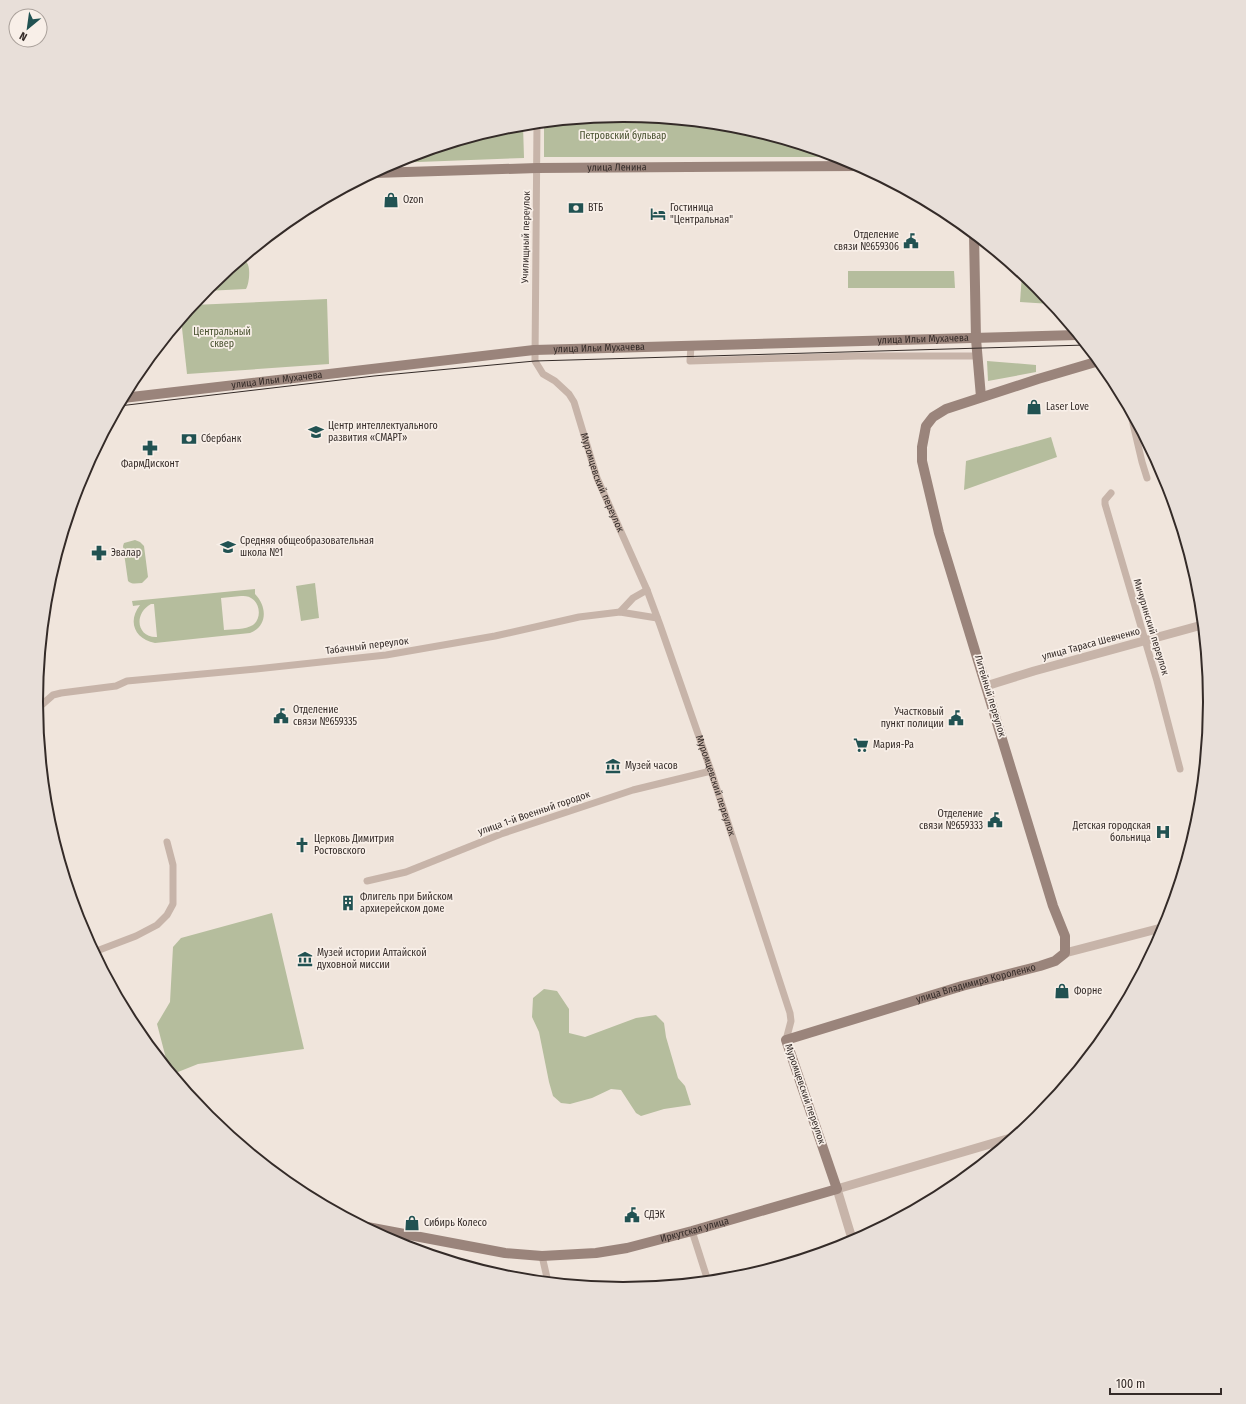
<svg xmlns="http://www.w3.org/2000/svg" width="1246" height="1404" font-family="'Fira Sans Condensed',sans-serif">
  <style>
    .green { fill: #b5bd9d; fill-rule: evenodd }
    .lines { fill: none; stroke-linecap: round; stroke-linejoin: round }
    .minor { stroke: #c7b4a9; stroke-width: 7 }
    .tertiary { stroke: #c7b4a9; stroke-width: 9 }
    .secondary { stroke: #9a847b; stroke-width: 10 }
    .tram { stroke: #342b28; stroke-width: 1 }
    .labels { text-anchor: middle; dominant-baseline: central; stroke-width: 3.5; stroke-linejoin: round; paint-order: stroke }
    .park-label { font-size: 10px; fill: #47502e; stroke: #f8efe8 }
    .street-label { font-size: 10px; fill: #342b28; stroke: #f8efe8 }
    .poi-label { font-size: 10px; fill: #342b28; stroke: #f8efe8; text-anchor: start }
    .rim { fill: none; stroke: #342b28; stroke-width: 2 }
  </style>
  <rect width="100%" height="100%" fill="#f0e5dc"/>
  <g class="green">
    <polygon points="623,115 738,126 838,157 544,157 544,123"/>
    <polygon points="523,125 524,158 392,163 399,160 509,126"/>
    <path d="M242,259C245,260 246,260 247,263C251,268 249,285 246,289L205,291Z"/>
    <polygon points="848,271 954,271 955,288 848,288"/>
    <polygon points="1022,274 1038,287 1051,304 1020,302"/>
    <polygon points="327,299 329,364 187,374 181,319 193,305"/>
    <polygon points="987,361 1036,365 1036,372 988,381"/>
    <polygon points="1051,437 1057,457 964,490 966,461"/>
    <path d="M135,540L140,542L144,546L148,577L142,583C137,583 132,585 128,581L123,546L124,543Z"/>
    <polygon points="315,583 319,618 301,621 296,586"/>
    <path d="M255,589V594C267,606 268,626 250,633L155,643C135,639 127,622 140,605L133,606L132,601ZM241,596C244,596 248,596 251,598C260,603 262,618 253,625C245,630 233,629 224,630L221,598ZM151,604H154L157,637C137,638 133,614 151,604Z"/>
    <polygon points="1206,665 1210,697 1201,667"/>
    <polygon points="272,913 304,1049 198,1064 173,1074 169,1070 157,1024 170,1002 173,947 181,938"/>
    <polygon points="544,989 557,991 569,1009 569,1033 585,1037 636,1018 656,1015 664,1023 666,1037 678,1078 685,1086 691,1105 664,1109 641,1116 636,1113 621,1090 611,1089 592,1098 570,1104 561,1103 553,1096 549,1082 539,1032 532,1017 533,998"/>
  </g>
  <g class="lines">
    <g class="minor">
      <path id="s1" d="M537,123L535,361L543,374L555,381L569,394L574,402L597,478L647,590L660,625L711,771L790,1013L791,1021L786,1040"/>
      <polyline points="691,346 690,361 858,356 978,356"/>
      <polyline points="1130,411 1142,462 1147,478"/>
      <polyline points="1111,493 1105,500 1105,504 1157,681 1180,769"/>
      <polyline points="647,590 633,598 620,612 657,618"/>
      <polyline points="37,709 53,695 61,693 116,686 127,681 256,669 386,655 495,636 579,617 620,612"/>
      <polyline points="367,881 406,872 501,834 633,790 711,771"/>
      <polyline points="94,952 136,936 157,925 167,915 173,904 173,865 167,842"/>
      <polyline points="692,1231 708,1281"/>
      <polyline points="542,1256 548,1282"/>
    </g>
    <g class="tertiary">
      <polyline points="986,686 1034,671 1202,625"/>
      <polyline points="1065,953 1165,927"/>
      <polyline points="853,1242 837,1189 1014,1137"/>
    </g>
    <g class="secondary">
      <path id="s2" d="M374,173L537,168L859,166"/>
      <polyline points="974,234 976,339 981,397"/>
      <path id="s3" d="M123,398L534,350L1077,335"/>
      <path id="s4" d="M367,1227L505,1253L542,1256L596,1253L627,1248L692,1231L837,1189L786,1040L962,986L1040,966L1055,961L1065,953V936L1053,906L939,533L922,461V447L926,426L933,417L946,409L1038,379L1099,361"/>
    </g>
    <polyline class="tram" points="119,406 374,376 535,361 1086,345"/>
  </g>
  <defs>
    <g id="shop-bare" transform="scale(1.2)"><path d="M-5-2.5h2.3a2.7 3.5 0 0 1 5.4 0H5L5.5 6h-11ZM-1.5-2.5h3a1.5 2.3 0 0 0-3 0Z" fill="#215252" stroke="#f8efe8" stroke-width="2.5" paint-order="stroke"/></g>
    <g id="bank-bare" transform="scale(1.2)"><path d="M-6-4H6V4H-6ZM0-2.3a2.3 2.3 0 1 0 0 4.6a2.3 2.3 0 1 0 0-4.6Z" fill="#215252" stroke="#f8efe8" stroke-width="2.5" paint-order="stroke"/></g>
    <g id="hotel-bare" transform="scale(1.2)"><path d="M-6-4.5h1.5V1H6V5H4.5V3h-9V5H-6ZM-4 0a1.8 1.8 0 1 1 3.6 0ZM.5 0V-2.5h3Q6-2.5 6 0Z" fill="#215252" stroke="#f8efe8" stroke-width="2.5" paint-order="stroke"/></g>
    <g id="civic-bare" transform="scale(1.2)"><path d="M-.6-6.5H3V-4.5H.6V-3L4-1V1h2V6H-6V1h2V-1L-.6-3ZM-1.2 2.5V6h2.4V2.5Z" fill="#215252" stroke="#f8efe8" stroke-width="2.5" paint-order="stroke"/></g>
    <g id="school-bare" transform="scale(1.2)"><path d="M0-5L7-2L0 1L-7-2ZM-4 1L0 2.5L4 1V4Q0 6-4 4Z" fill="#215252" stroke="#f8efe8" stroke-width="2.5" paint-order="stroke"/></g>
    <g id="pharmacy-bare" transform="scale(1.2)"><path d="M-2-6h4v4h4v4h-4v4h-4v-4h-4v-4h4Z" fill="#215252" stroke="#f8efe8" stroke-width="2.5" paint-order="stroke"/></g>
    <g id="supermarket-bare" transform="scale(1.2)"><path d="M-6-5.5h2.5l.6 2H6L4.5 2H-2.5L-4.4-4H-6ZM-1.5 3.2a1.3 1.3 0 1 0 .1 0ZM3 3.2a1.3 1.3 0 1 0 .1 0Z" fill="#215252" stroke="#f8efe8" stroke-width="2.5" paint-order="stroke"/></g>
    <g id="museum-bare" transform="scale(1.2)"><path d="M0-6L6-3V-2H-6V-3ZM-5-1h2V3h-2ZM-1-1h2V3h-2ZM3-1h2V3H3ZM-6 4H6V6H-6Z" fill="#215252" stroke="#f8efe8" stroke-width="2.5" paint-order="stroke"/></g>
    <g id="hospital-bare" transform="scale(1.2)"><path d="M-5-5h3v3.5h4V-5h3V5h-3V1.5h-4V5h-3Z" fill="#215252" stroke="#f8efe8" stroke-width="2.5" paint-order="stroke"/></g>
    <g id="church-bare" transform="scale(1.2)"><path d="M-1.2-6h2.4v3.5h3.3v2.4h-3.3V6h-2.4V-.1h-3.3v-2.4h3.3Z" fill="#215252" stroke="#f8efe8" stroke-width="2.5" paint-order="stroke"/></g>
    <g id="building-bare" transform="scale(1.2)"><path d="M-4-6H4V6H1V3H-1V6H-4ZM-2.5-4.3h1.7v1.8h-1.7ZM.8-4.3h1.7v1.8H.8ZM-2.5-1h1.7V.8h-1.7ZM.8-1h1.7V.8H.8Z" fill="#215252" stroke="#f8efe8" stroke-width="2.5" paint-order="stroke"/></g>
  </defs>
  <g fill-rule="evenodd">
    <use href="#shop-bare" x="391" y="200"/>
    <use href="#bank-bare" x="576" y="208"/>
    <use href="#hotel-bare" x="658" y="214"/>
    <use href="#civic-bare" x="911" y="241"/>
    <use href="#shop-bare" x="1034" y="407"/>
    <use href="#school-bare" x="316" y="432"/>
    <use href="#bank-bare" x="189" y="439"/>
    <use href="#pharmacy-bare" x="150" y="448"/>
    <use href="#school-bare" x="228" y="547"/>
    <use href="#pharmacy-bare" x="99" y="553"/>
    <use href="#civic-bare" x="281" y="716"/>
    <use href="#civic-bare" x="956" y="718"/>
    <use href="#supermarket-bare" x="861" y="745"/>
    <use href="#museum-bare" x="613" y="766"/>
    <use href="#civic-bare" x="995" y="820"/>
    <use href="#hospital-bare" x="1163" y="832"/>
    <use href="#church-bare" x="302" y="845"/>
    <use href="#building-bare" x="348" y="903"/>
    <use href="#museum-bare" x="305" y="959"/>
    <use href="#shop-bare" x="1062" y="991"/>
    <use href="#civic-bare" x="632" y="1215"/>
    <use href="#shop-bare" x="412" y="1223"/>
  </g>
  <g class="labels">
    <g class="park-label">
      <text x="623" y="136">Петровский бульвар</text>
      <text x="222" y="332">Центральный<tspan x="222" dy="12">сквер</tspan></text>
    </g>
    <g class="street-label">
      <text stroke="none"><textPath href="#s2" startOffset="243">улица Ленина</textPath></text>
      <text transform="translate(526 237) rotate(-89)">Училищный переулок</text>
      <text stroke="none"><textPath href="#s3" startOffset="803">улица Ильи Мухачева</textPath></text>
      <text stroke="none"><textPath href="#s3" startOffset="479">улица Ильи Мухачева</textPath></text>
      <text stroke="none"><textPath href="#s3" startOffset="155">улица Ильи Мухачева</textPath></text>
      <text stroke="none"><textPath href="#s1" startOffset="381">Муромцевский переулок</textPath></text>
      <text transform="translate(1151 627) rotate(73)">Мичуринский переулок</text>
      <text transform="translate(1091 644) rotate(-15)">улица Тараса Шевченко</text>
      <text transform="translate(367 646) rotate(-7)">Табачный переулок</text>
      <text transform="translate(990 696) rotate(73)">Литейный переулок</text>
      <text stroke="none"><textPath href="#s1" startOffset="705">Муромцевский переулок</textPath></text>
      <text transform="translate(534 813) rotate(-19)">улица 1-й Военный городок</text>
      <text stroke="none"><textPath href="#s4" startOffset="837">улица Владимира Короленко</textPath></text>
      <text transform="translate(805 1094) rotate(71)">Муромцевский переулок</text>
      <text stroke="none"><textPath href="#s4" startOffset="333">Иркутская улица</textPath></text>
    </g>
    <g class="poi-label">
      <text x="403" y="200">Ozon</text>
      <text x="588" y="208">ВТБ</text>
      <text x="670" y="208">Гостиница<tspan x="670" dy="12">"Центральная"</tspan></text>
      <text x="899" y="235" text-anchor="end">Отделение<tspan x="899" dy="12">связи №659306</tspan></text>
      <text x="1046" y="407">Laser Love</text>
      <text x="328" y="426">Центр интеллектуального<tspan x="328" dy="12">развития «СМАРТ»</tspan></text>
      <text x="201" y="439">Сбербанк</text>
      <text x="150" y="464" text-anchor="middle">ФармДисконт</text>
      <text x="240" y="541">Средняя общеобразовательная<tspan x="240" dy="12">школа №1</tspan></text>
      <text x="111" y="553">Эвалар</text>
      <text x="293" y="710">Отделение<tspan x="293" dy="12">связи №659335</tspan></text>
      <text x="944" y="712" text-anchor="end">Участковый<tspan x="944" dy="12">пункт полиции</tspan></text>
      <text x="873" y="745">Мария-Ра</text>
      <text x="625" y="766">Музей часов</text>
      <text x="983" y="814" text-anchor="end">Отделение<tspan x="983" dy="12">связи №659333</tspan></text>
      <text x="1151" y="826" text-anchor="end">Детская городская<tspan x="1151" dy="12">больница</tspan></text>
      <text x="314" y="839">Церковь Димитрия<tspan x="314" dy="12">Ростовского</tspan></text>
      <text x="360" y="897">Флигель при Бийском<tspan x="360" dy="12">архиерейском доме</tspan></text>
      <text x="317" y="953">Музей истории Алтайской<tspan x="317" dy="12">духовной миссии</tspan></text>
      <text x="1074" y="991">Форне</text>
      <text x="644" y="1215">СДЭК</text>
      <text x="424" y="1223">Сибирь Колесо</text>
    </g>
  </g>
  <path d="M0 0H1246V1404H0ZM43 702a580 580 0 1 1 1160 0a580 580 0 1 1-1160 0Z" fill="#e8dfd9" fill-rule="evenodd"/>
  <path class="rim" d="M43 702a580 580 0 1 1 1160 0a580 580 0 1 1-1160 0Z"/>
  <g transform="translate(28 28) rotate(209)"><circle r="19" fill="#f8efe8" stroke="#aaa19b"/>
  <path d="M0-3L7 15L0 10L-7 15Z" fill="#215252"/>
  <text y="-6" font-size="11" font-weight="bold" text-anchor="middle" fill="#342b28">N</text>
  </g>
  <path d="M1110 1388v6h111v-6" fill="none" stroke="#342b28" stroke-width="2"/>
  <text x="1116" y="1388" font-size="12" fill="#342b28" stroke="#f8efe8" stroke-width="3" paint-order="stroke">100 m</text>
</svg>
